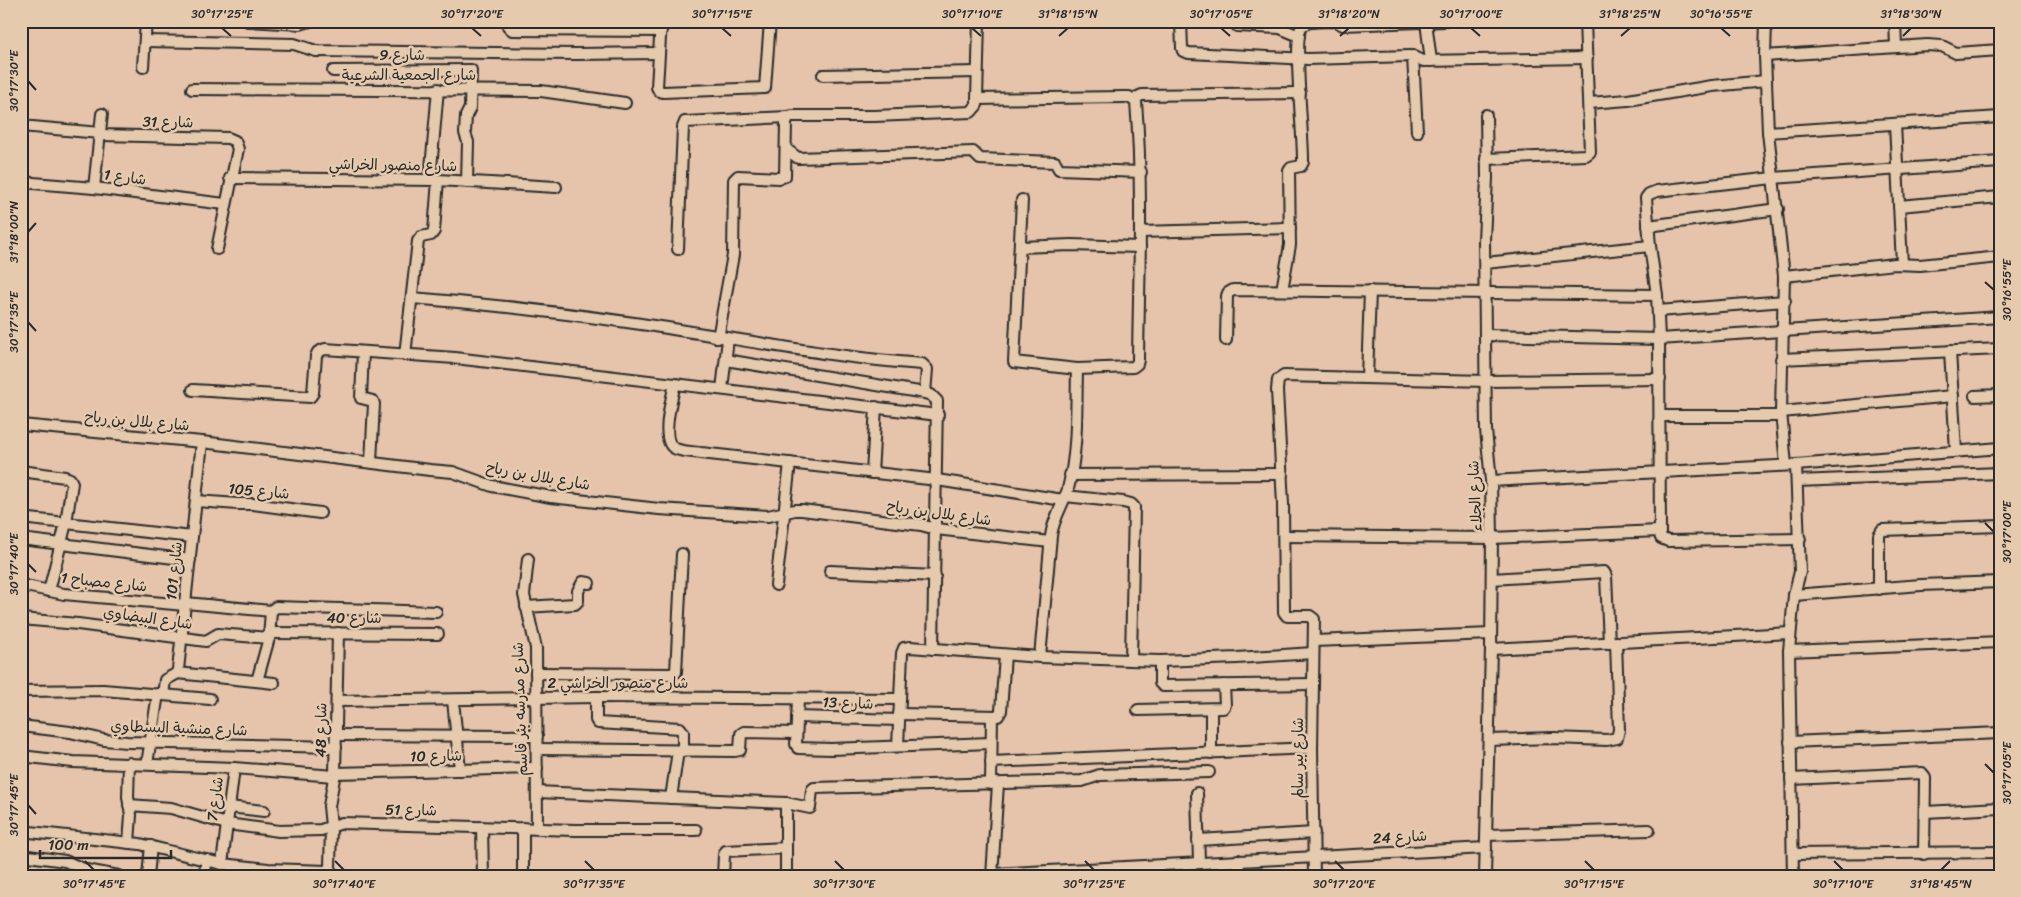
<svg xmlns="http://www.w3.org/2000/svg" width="2021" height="897" font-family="Sriracha,'Playpen Sans Arabic',sans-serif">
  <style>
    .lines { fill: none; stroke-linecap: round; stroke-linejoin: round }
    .minor-casing { stroke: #2b2b2b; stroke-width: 14 }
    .minor { stroke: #e5caad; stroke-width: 10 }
    .ticks { fill: none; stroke: #2b2b2b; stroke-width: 2 }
    .labels { text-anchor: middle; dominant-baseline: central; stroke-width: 5; stroke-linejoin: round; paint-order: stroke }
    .street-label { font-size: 15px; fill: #2b2b2b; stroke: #e5caad }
    .neatline { fill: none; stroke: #2b2b2b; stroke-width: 2 }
    .ticks-label { font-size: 12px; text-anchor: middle; fill: #2b2b2b }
  </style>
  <rect width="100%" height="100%" fill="#e5c4ab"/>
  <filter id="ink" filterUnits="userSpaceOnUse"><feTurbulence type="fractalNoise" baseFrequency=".02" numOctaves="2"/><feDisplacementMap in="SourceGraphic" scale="10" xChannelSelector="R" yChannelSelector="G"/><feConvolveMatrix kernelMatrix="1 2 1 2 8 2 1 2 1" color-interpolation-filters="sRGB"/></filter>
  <g filter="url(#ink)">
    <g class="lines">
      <g class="minor-casing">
        <g id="minor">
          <polyline points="78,21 138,21"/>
          <polyline points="248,21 300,24 310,21"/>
          <polyline points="508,21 508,26 512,30 661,31"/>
          <polyline points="661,21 657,87 659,91 663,92 765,88 770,21"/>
          <path d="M979,21L977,99L1124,97H1129L1136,102C1143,188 1139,274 1138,360L1137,364L1133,367L1077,369L1014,362L1022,200"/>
          <polyline points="1181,21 1182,48 1183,51 1189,53 1308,59 1409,56 1424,61 1587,58"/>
          <polyline points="1335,21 1343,25 1446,21"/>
          <polyline points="1766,21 1765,56 1768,132 1784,276 1781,412 1786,465"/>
          <polyline points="1895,21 1896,47"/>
          <polyline points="1426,22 1431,61"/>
          <polyline points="1237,26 1280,28 1299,36"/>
          <polyline points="145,41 294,44 316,51 577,54 659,53"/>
          <polyline points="1413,56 1417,132"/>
          <polyline points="1765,56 1927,45 1942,46 1956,53 2000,50"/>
          <polyline points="143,67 146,21"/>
          <polyline points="333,71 471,70 470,108 466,116 465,133 468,142 467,182"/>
          <polyline points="823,75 977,72"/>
          <polyline points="192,89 541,91 625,103"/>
          <polyline points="1133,99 1142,95 1300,93"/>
          <polyline points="1589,103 1628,100 1712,86 1766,81"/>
          <polyline points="1895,124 1902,264"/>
          <polyline points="21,126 100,133"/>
          <polyline points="1768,132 2000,117"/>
          <polyline points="100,135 228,138 235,141 238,149 217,249"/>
          <polyline points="786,149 798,158 973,152 980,159 1055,162 1059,169 1141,172"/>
          <polyline points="1486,159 1586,155 1590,152 1585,21"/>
          <polyline points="230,178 438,180 556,187"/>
          <polyline points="430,180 438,89"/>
          <polyline points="21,182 94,188 225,204"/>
          <polyline points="94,188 102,114"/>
          <polyline points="1899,206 2000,197"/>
          <polyline points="1648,226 1778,209"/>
          <polyline points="1140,232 1290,228"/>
          <polyline points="1021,247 1071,245 1140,247"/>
          <polyline points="678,249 683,127 685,122 788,117"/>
          <polyline points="1485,263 1650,246"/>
          <polyline points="1784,276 1895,264 1920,265 2000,257"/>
          <path d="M1282,290L1290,245L1289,171L1291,168L1301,166L1303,162C1304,140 1292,37 1302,26C1308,20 1325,22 1333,21"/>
          <path d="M412,298C488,304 565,313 641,324C735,338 827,357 922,364L927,369L925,393"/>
          <polyline points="1658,311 1785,301"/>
          <polyline points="1486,335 1659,339 2000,317"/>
          <polyline points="718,338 733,255 734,180 738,176 779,178 785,176 786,123 788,117 792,116 874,116 971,112 977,105 977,99"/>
          <polyline points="1226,340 1227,296 1228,293 1233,290 1657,295"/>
          <polyline points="1950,351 1956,451"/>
          <polyline points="363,352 361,398 373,401 374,404 371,462"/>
          <polyline points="405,355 418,241 421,237 431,235 434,231 438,180"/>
          <polyline points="1781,359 2000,349"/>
          <polyline points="726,360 925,393 931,395 937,401 933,649"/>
          <polyline points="1367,378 1370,291"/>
          <path d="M675,384C672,397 660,440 674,448C681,452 694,452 701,453L937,480L1063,500"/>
          <polyline points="722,389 728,339"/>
          <polyline points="193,390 310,397 313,393 316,356 318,352 325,349 455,358 938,415"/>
          <polyline points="1975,396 2000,395"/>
          <polyline points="1781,412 1953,396"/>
          <polyline points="1660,416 1781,416"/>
          <polyline points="21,425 202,442 430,470 453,472 492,486 551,497 659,509 768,516 795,510 802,510 921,525 936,529 1050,542"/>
          <polyline points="21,471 65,477 70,479 72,483 66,523 49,591"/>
          <polyline points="872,473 876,407"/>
          <polyline points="1070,475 1282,474"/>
          <polyline points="1491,481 1796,465 2000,448"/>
          <polyline points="1797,481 2000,473"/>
          <polyline points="1065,496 1123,502 1131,504 1134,507 1131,660"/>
          <polyline points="196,501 238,504 253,504 320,513"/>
          <polyline points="21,518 192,537"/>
          <polyline points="1284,536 1492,538 1659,531"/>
          <polyline points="21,539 190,560"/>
          <polyline points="1800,539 1668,541 1661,538 1660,535 1659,339 1657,295 1650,246 1646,198 1649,194 1657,191 1773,178 2000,162"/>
          <polyline points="528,559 524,595 536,648 537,828"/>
          <polyline points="830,571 935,576"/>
          <polyline points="1492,579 1604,572 1606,576 1609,643"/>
          <polyline points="21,585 64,594 185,605"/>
          <polyline points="776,585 790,463"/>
          <polyline points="1879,589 1879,535 1882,530 2000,526"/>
          <polyline points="1794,595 1921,585 2000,582"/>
          <polyline points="186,603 271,611 276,607 436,612"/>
          <polyline points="526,607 575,604 578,601 578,591 583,582 589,583"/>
          <polyline points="21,619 78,624 206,641 218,634 269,638"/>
          <polyline points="269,633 438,634"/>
          <polyline points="1314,641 1491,634"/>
          <polyline points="1491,649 1789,633"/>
          <polyline points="1789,651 2000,642"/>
          <polyline points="1040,657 1160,661 1237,658 1313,653"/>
          <polyline points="1160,661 1160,683 1163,686 1313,684"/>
          <polyline points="177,673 274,683"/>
          <polyline points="536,673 671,674 676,672 682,554"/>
          <polyline points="257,681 269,638 271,611"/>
          <polyline points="21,691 103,690 210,699"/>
          <polyline points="163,695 165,680 176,674 178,670 202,442"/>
          <polyline points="596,697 596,720 598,723 680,728 683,732 683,751"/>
          <polyline points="798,699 796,744 798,748 831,749 991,743"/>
          <polyline points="453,700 460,770"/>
          <polyline points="337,701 596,697 900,699"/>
          <polyline points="1211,709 1211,753"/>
          <polyline points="1138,710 1223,708 1225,705 1224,685"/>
          <polyline points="899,714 998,716 1001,711 1005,655"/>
          <polyline points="797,717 899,720"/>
          <polyline points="21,726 70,732 104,740 127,742 336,747"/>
          <polyline points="336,735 537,736"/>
          <polyline points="1489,740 1554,738 1607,740 1617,738 1619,730 1616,642"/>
          <polyline points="1790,742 2000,733"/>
          <path d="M898,746L902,653L904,648L910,647L1040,657L1051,536C1053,519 1063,505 1068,489C1078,450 1076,408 1077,369"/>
          <polyline points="537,749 735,751 740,750 741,734 744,732 796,733"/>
          <polyline points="21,756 73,762 234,768 334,776"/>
          <polyline points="991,762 1312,748"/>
          <polyline points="129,763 128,797 131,815 129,843"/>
          <polyline points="147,764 158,694"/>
          <polyline points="21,773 24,757"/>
          <polyline points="335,773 537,768"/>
          <polyline points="1791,779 1922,773 1925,778 1924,854"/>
          <polyline points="991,784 992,716"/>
          <polyline points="537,792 786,803 810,808 812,790 814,788 1082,781 1100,775 1209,772"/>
          <polyline points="1197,793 1199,862"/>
          <polyline points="671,798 678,751"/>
          <polyline points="129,805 171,808 227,824 279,831 321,830 342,823 575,830 696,830"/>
          <polyline points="229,807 264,811"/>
          <polyline points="1925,812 2000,808"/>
          <polyline points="482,827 483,876"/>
          <polyline points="21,831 140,844 222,864 268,869 328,871 330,866 331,826 329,806 335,773 338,633"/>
          <polyline points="1487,835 1649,830"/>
          <polyline points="1198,840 1314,833"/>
          <polyline points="1793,854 2000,852"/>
          <polyline points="21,855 65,861 86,870 119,876"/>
          <polyline points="1238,860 1240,876"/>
          <polyline points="222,864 234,768"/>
          <polyline points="992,874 1486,848"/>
          <polyline points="148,876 151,846"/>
          <polyline points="204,876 207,860"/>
          <polyline points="523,876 523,828"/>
          <polyline points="723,876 724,855 726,851 786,848"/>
          <polyline points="786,876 786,803"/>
          <polyline points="992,876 998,784"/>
          <polyline points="1314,876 1312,748 1314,619 1310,616 1287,616 1284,612 1283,504 1277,390 1278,380 1284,376 1486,381 1660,379"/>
          <polyline points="1485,876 1491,649 1492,538 1491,481 1486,430 1484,240 1487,178 1486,115"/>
          <polyline points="1793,876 1789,651 1794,595 1800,572 1796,465"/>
        </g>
      </g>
      <use href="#minor" class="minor"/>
    </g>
  </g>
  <path class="ticks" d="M222,28L231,36M472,28L481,36M722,28L731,36M972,28L981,36M1221,28L1230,36M1471,28L1480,36M1721,28L1730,36M1059,36L1068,28M1340,36L1349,28M1621,36L1630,28M1903,36L1911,28M28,81L36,90M28,232L36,223M1985,282L1994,290M28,322L36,331M1985,523L1994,532M28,564L36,572M1985,764L1994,773M28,805L36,814M85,861L94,870M335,861L344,870M585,861L594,870M835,861L844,870M1085,861L1094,870M1335,861L1344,870M1585,861L1594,870M1834,861L1843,870M1941,870L1950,861"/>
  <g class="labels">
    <g class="street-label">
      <text x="402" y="55">شارع 9</text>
      <text x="409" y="75">شارع الجمعية الشرعية</text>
      <text transform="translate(168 122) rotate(1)">شارع 31</text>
      <text transform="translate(393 165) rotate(1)">شارع منصور الخراشي</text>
      <text transform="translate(125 177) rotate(7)">شارع 1</text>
      <text transform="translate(137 421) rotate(5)">شارع بلال بن رباح</text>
      <text transform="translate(538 476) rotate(10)">شارع بلال بن رباح</text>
      <text transform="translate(259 491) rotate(5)">شارع 105</text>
      <text transform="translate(1475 496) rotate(-93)">شارع الجلاء</text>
      <text transform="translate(939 513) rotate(8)">شارع بلال بن رباح</text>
      <text transform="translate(174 571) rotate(-84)">شارع 101</text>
      <text transform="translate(104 582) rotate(6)">شارع مصباح 1</text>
      <text transform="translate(148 618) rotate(8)">شارع البيضاوي</text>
      <text x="354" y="618">شارع 40</text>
      <text x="618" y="683">شارع منصور الخراشي 2</text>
      <text transform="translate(848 703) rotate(2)">شارع 13</text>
      <text transform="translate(520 709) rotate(-92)">شارع مدرسه بئر قاسم</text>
      <text transform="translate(179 728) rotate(2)">شارع منشية البسطاوي</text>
      <text transform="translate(321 730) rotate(-89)">شارع 48</text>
      <text transform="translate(436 756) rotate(-1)">شارع 10</text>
      <text transform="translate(1298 758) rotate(-90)">شارع بير سالم</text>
      <text transform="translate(215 799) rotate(-82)">شارع 7</text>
      <text transform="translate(411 810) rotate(1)">شارع 51</text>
      <text transform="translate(1400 837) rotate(-3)">شارع 24</text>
    </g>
  </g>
  <rect width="2021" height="897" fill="none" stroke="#e5caad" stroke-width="55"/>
  <path d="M40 850v8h131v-8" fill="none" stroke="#2b2b2b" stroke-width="2.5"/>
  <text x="48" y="850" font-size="15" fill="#2b2b2b" stroke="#e5caad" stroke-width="4" paint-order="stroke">100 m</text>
  <rect x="28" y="28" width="1966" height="842" class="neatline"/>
  <g class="ticks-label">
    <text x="222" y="18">30°17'25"E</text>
    <text x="472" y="18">30°17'20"E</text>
    <text x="722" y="18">30°17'15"E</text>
    <text x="972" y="18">30°17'10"E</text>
    <text x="1068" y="18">31°18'15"N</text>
    <text x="1221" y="18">30°17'05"E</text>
    <text x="1349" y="18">31°18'20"N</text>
    <text x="1471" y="18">30°17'00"E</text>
    <text x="1630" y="18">31°18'25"N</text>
    <text x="1721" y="18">30°16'55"E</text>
    <text x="1911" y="18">31°18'30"N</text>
    <text transform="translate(14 81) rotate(-90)" y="4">30°17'30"E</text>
    <text transform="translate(14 232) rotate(-90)" y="4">31°18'00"N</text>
    <text transform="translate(2007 290) rotate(-90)" y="4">30°16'55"E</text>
    <text transform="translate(14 322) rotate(-90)" y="4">30°17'35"E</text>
    <text transform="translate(2007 532) rotate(-90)" y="4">30°17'00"E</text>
    <text transform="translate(14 564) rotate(-90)" y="4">30°17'40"E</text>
    <text transform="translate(2007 773) rotate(-90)" y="4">30°17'05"E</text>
    <text transform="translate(14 805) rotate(-90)" y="4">30°17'45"E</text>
    <text x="94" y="888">30°17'45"E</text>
    <text x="344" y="888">30°17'40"E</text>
    <text x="594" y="888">30°17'35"E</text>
    <text x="844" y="888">30°17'30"E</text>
    <text x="1094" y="888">30°17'25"E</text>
    <text x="1344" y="888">30°17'20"E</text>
    <text x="1594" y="888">30°17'15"E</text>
    <text x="1843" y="888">30°17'10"E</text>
    <text x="1941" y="888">31°18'45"N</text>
  </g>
</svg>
